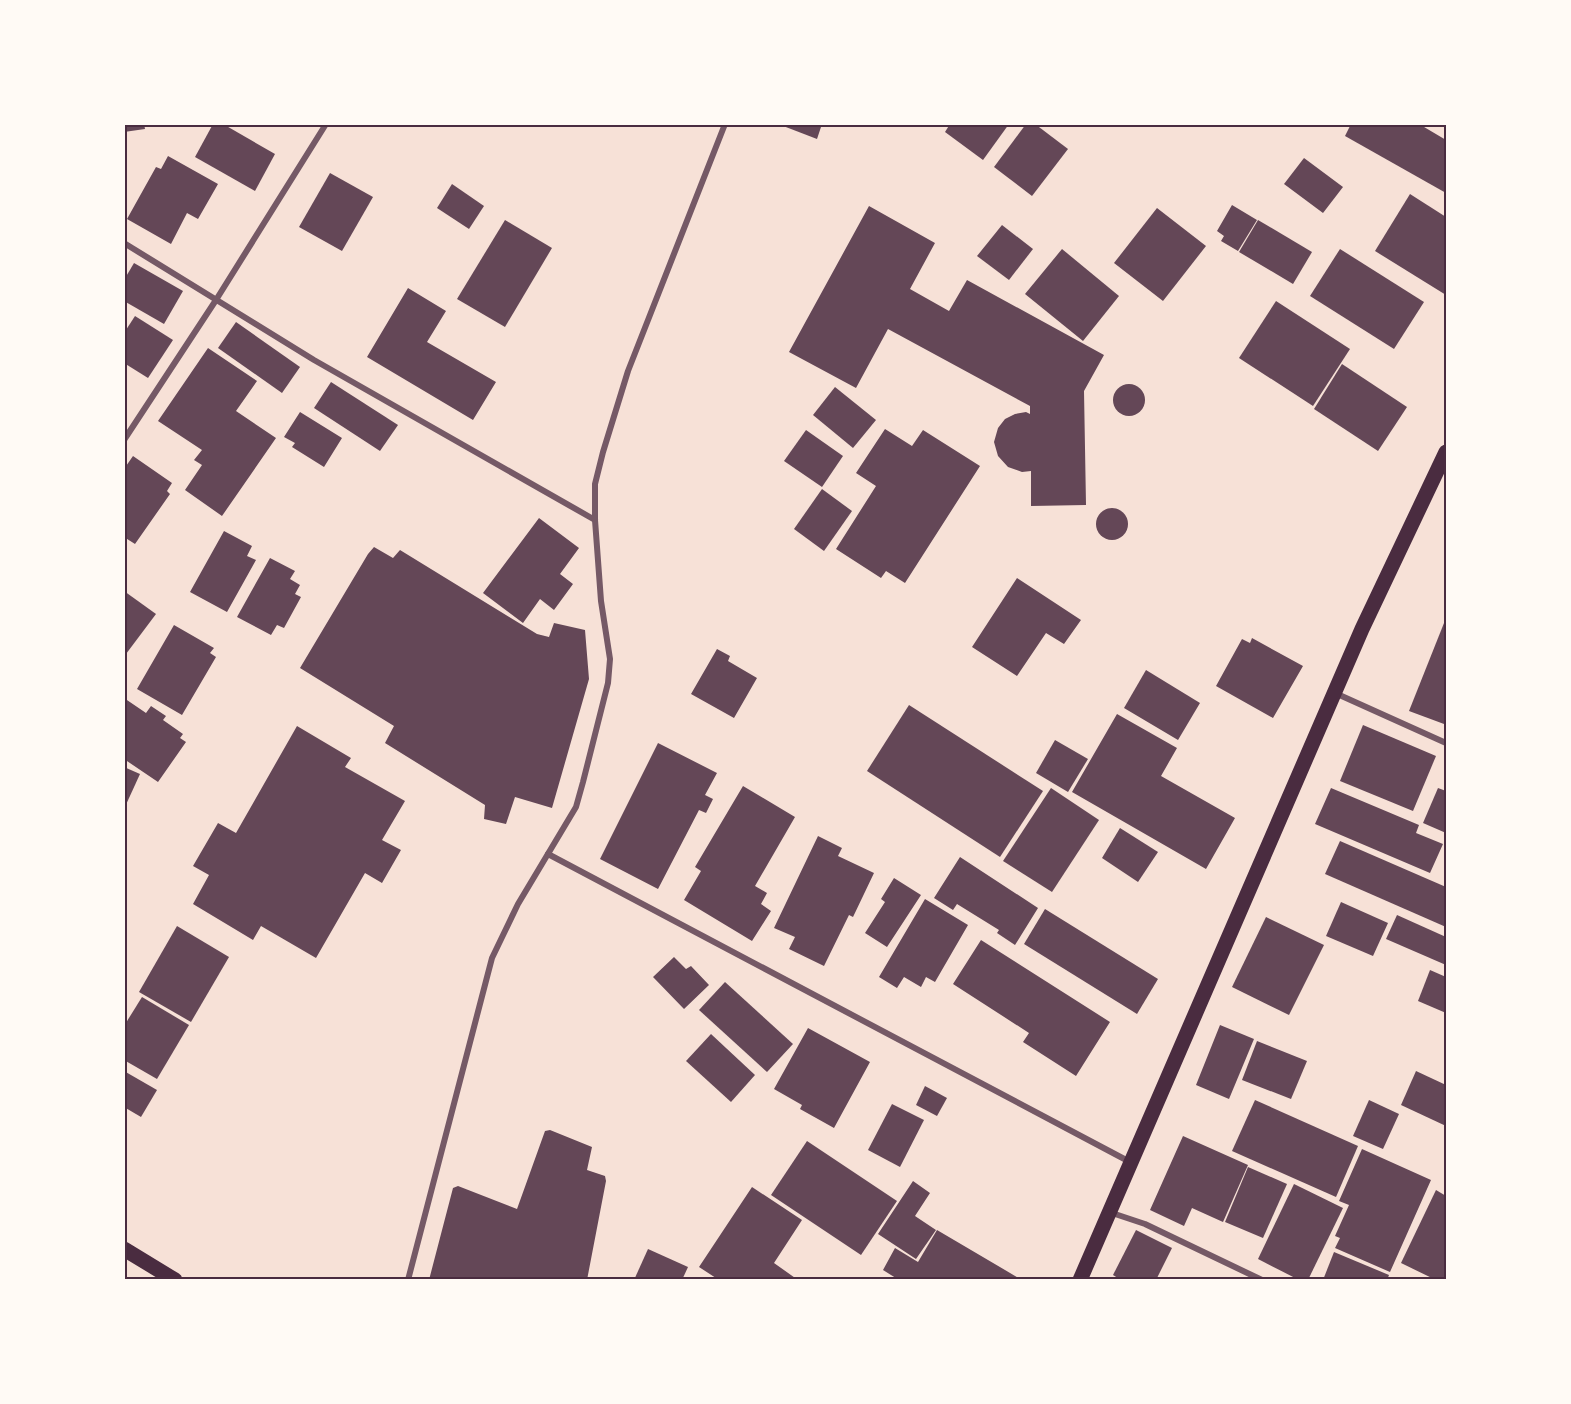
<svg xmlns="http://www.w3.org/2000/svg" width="1571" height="1404" font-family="Signika,sans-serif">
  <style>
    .building { fill: #644757 }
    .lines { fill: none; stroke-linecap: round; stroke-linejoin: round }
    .minor { stroke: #755966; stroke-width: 6 }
    .primary { stroke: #4a2c40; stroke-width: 15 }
    .neatline { fill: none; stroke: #4a2c40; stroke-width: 2 }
  </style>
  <rect width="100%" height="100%" fill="#f7e1d7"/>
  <g class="building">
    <polygon points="124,124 144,124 145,129 124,132"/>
    <polygon points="213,124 223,124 275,154 255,191 195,157"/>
    <polygon points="778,124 822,124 817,139"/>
    <polygon points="950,124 1009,124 983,160 945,132"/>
    <polygon points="1026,124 1035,124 1068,149 1032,196 994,167"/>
    <polygon points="1351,124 1419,124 1446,140 1446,193 1345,136"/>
    <polygon points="168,156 218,184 198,219 187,213 171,244 127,219 156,167 161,169"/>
    <polygon points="1304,158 1343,187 1323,213 1284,184"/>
    <polygon points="330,173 373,197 342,251 299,227"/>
    <polygon points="452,184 484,206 469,229 437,208"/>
    <polygon points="1410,194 1446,217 1446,295 1375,251"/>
    <polygon points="1232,205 1257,220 1238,251 1221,241 1224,236 1217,231"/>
    <polygon points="869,206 935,243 910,289 949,311 967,280 1104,355 1084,391 1086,505 1031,506 1031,471 1022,472 1008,467 998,456 994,442 998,428 1005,419 1015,414 1026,412 1030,414 1030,406 888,329 856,388 789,352"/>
    <polygon points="1157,208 1206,246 1163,301 1114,263"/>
    <polygon points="505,220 552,248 505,327 457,299"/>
    <polygon points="1258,220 1312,252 1293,284 1239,252"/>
    <polygon points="1002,225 1033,249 1009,280 977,256"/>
    <polygon points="1062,249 1119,296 1083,341 1025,294"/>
    <polygon points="1340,249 1424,302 1394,349 1310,296"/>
    <polygon points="134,263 183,291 164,324 124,301 124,280"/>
    <polygon points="408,288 446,311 427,342 496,382 473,420 367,357"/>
    <polygon points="1276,301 1350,349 1313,406 1239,358"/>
    <polygon points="135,316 173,340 148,378 124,363 124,333"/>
    <polygon points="236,322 300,367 282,393 218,348"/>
    <polygon points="208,348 257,381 236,411 276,438 222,516 185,490 202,465 194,460 202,450 158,421"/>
    <polygon points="1342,364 1407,407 1378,451 1314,409"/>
    <polygon points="331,382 398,425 380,451 314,408"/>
    <circle cx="1129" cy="400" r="16"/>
    <polygon points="835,387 876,420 853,448 813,415"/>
    <polygon points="300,412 342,438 324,467 292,447 295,443 284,437"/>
    <polygon points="885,429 912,446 923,430 980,466 905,583 886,571 881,578 836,549 876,486 856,473"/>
    <polygon points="806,430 843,456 822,487 784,461"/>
    <polygon points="133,456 172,483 167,491 170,494 135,544 124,537 124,469"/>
    <polygon points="822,489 852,511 824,551 794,529"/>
    <circle cx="1112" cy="524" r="16"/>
    <polygon points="539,518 579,548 560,574 573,584 554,610 540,599 523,623 483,593"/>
    <polygon points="224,531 252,546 247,556 256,560 227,612 190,592"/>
    <polygon points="374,547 393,558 400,550 537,634 549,637 554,623 585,630 589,679 552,808 515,797 506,824 484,819 485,805 385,743 394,726 300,668 368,554"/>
    <polygon points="270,558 295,571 290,579 300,585 295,594 301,597 284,628 277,625 271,635 237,617"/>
    <polygon points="1017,578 1081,620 1064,644 1046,633 1017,676 972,647"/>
    <polygon points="124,591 156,614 126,654 124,653"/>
    <polygon points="1446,618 1446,718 1444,724 1409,711"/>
    <polygon points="174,625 214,648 210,653 216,657 182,715 137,689"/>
    <polygon points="1252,638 1303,666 1273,718 1216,686 1242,639 1250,643"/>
    <polygon points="717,649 730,656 728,661 757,678 734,718 691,694"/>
    <polygon points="1146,670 1200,703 1178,740 1124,708"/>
    <polygon points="124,698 146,713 151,706 166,716 163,720 183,734 180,738 186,742 158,782 124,759"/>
    <polygon points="909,705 1043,791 1000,857 867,771"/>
    <polygon points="1117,714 1177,748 1161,776 1235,818 1206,869 1072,792"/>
    <polygon points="1363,725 1436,756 1413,811 1340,781"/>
    <polygon points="297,726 351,758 345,767 405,801 382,840 401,850 382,883 365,873 316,958 261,926 253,940 193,904 209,875 193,866 218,823 236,833"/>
    <polygon points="1055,740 1088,759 1068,792 1036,773"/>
    <polygon points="658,743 717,773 705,795 713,799 706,813 699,810 658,889 600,859"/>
    <polygon points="124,767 140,774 124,809"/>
    <polygon points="743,786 795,817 755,886 767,893 761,904 771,911 752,941 684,900 701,871 695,867"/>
    <polygon points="1051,788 1099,820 1052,892 1003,861"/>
    <polygon points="1331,788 1419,825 1416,833 1443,844 1430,873 1315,824"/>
    <polygon points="1438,788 1446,791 1446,833 1423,823"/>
    <polygon points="1120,828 1158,852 1138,882 1102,858"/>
    <polygon points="818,836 842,848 838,856 874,873 853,917 849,915 824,966 789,949 795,937 774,928"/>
    <polygon points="1340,841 1446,887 1446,927 1325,874"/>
    <polygon points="960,857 1038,908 1015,945 997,933 999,930 957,904 953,910 934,898"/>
    <polygon points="894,878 921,895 887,947 865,933 885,902 881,899"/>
    <polygon points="925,899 968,925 935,982 926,977 921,987 904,977 897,988 879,977"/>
    <polygon points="1341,902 1388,923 1373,956 1326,936"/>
    <polygon points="1045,909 1158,979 1137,1014 1024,944"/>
    <polygon points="1397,915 1446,937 1446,965 1386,939"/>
    <polygon points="1266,917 1324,945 1289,1015 1232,987"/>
    <polygon points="177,926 229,957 191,1022 139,992"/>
    <polygon points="981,940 1110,1022 1076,1076 1023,1042 1029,1033 953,984"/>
    <polygon points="674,957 686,969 691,966 709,985 684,1009 653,977"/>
    <polygon points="1430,970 1446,977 1446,1013 1418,1001"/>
    <polygon points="725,982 793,1044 767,1072 699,1010"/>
    <polygon points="142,997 189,1025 157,1079 124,1060 124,1026"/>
    <polygon points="1220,1025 1254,1039 1229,1099 1196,1085"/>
    <polygon points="808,1028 870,1062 834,1128 800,1109 802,1105 774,1089"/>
    <polygon points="711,1034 755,1075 731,1102 686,1061"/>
    <polygon points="1257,1041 1307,1061 1291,1099 1242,1080"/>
    <polygon points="124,1071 157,1090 141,1117 124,1107"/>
    <polygon points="1416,1071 1446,1085 1446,1126 1401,1105"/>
    <polygon points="925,1086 947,1098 937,1116 916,1105"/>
    <polygon points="1255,1100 1358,1146 1336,1197 1232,1151"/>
    <polygon points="1369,1100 1399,1114 1383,1149 1353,1136"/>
    <polygon points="892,1104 924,1120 900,1167 868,1150"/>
    <polygon points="550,1130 592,1147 587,1170 605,1176 606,1181 587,1280 429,1280 453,1188 458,1186 517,1209 545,1131"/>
    <polygon points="1183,1136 1248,1165 1223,1222 1192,1208 1184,1226 1150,1210"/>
    <polygon points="807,1141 897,1201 861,1255 771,1195"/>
    <polygon points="1362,1149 1431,1180 1390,1272 1335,1248 1340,1238 1335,1236 1349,1205 1339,1201"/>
    <polygon points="1248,1167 1287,1184 1263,1238 1225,1222"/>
    <polygon points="913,1181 930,1193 915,1216 936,1230 916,1259 878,1234"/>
    <polygon points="1294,1184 1343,1208 1308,1280 1299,1280 1258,1259"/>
    <polygon points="752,1187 802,1220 774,1263 798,1280 719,1280 699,1267"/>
    <polygon points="1436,1190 1446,1196 1446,1280 1436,1280 1401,1263"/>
    <polygon points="937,1230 1022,1280 899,1280 883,1270 895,1248 918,1262"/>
    <polygon points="1136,1230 1172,1248 1156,1280 1121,1280 1113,1275"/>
    <polygon points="648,1249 688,1267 682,1280 634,1280"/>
    <polygon points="1334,1252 1389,1275 1387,1280 1323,1280"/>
  </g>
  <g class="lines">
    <g class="minor">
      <polyline points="124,243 314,360 595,520"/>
      <polyline points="124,440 216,300 326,124"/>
      <polyline points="1335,693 1446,743"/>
      <polyline points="548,854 1130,1162"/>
      <polyline points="1109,1212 1145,1224 1262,1280"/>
      <polyline points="408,1280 492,958 518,904 576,807 583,782 608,683 610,659 601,601 595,520 595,484 603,452 628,371 725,124"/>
    </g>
    <g class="primary">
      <polyline points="124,1249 175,1280"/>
      <polyline points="1080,1280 1362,629 1446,452"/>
    </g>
  </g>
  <rect width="1571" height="1404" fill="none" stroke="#fffaf5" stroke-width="252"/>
  <rect x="126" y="126" width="1319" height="1152" class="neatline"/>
</svg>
